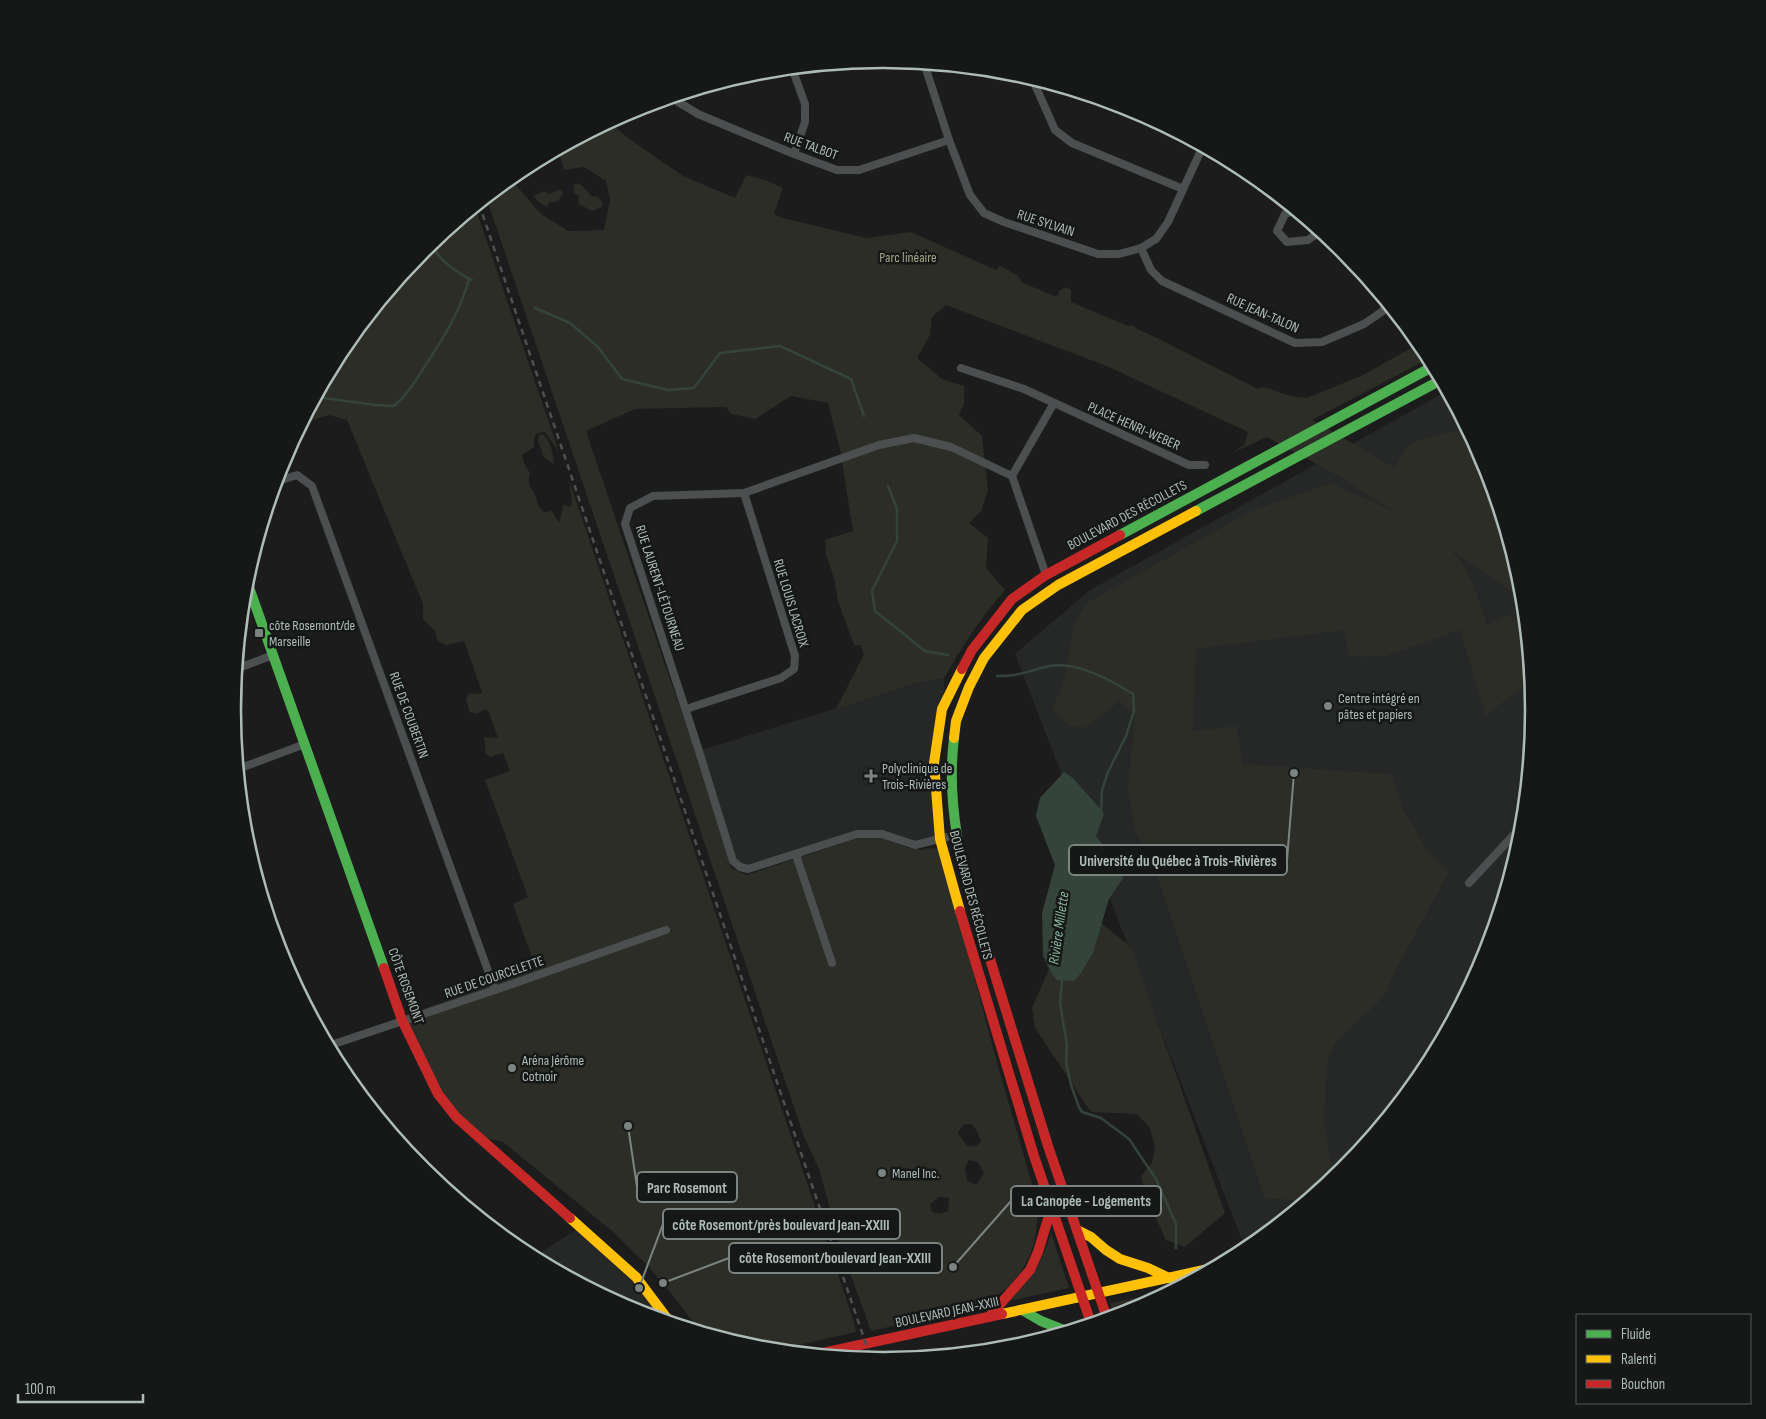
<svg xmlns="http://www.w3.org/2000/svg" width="1766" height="1419" font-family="'Sofia Sans Condensed',sans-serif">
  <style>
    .built { fill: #262828 }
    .green { fill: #2c2d26; fill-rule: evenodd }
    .water { fill: #34443b }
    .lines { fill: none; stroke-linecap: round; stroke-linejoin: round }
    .stream { stroke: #34443b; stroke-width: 2.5 }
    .street { stroke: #4c4f4f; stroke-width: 8 }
    .fast { stroke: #4caf50; stroke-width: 10 }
    .slow { stroke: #ffc107; stroke-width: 10 }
    .jam { stroke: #c62828; stroke-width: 10 }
    .rail { stroke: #4d5150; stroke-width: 2.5; stroke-dasharray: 6 5; stroke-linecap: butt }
    .poi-dot { fill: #7b8481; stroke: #161818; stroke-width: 2 }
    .labels { text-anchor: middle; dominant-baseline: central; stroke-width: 5; stroke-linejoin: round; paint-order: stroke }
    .street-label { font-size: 14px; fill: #aebcb8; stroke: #161818 }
    .park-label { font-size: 14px; fill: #a3a686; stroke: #161818 }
    .poi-label { font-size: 14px; fill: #aebcb8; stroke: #161818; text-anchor: start }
    .water-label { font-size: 15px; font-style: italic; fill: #87b59e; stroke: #161818 }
    .rim { fill: none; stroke: #aebcb8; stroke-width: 2.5 }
    .leader { fill: none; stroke: #7b8481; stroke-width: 2 }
    .callout-dot { fill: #7b8481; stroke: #161818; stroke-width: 2 }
    .callout { fill: #161818; stroke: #7b8481; stroke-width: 2 }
    .callout-label { font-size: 15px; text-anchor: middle; font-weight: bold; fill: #aebcb8 }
  </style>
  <rect width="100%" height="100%" fill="#1c1c1c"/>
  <g class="built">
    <polygon points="1447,391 1484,461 1521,583 1534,710 1521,837 1484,959 1424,1071 1343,1170 1246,1250 1015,654 1090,590"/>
    <polygon points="944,678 943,707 934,763 940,839 915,845 857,834 748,869 733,861 699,751 914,684"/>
    <polygon points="579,1228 631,1278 659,1318 634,1311 534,1257"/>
  </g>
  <g class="green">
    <path d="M609,122L628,138L683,176L735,198L746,175L765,180L783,188L774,214L783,218L866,238L911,232L996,270L1000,266L1017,275L1023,283L1057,297L1059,291L1066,287L1071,290V302L1128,326L1133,325L1137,329L1155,337L1258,389L1264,387L1290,396L1307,398L1363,375L1420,343L1430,358L1312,420L1395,468L1406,446L1422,439L1461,429L1464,423L1484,461L1521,583L1523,600L1448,547C1470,567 1478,598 1487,625L1508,614L1526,629L1531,683L1496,707L1486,717L1460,630L1386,656L1368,657L1348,656L1345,630L1196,649L1193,731L1237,726L1242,764L1391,774L1402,807L1427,850L1449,872L1393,975L1385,995L1335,1044L1327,1062L1324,1119L1333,1178L1306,1200L1265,1199L1154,867L1134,828L1128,786L1135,717L1119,700L1109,711L1084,728L1068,726L1052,709C1058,694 1066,677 1068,661C1073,635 1070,622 1090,601L1249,512L1331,483L1395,512L1344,479L1267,437L1232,453L1245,444L1248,432L1109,367L946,305L932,317L930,335L917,358L942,379L964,386V404L959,415L982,436L988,490L981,511L969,523L988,538L986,568L1005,590C981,617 962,647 944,678L914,684L836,709L864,654L860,645H854L838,601L834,578L826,554L825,540L853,531L840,449L828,403L791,396L755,419L731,414L726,407L635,409L586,431L669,677L695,749L731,868L747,875L858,838L880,837L909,848L922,850L929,848L938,849L941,853L998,1066L1035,1194C1045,1245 1021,1291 971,1309C961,1312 949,1314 938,1316C915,1321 893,1326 871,1331L840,1245L820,1172L803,1134L486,197L507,180L514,183L541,214L568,231L604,230L610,200L606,181L584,167L564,170L558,149ZM971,1124L977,1131L981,1142L976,1146H967L958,1133L963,1125ZM969,1160L978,1162L984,1173L976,1185L967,1180L965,1168ZM939,1197L949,1198L948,1211L940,1214L932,1212L930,1204Z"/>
    <path d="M578,183L583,186L592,197L596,196C601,199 603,201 602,207L592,211L579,204L578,195L574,193V185Z"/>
    <polygon points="561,189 563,194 558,201 549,203 547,207 540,203 533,196 545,191 549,194"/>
    <path d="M475,207L559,452L545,432L537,433L534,439V447L522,455L524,463L530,473C526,488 533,487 536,497C538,504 538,506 544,512L552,511L559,523L563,505L571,507L572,500L569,480L854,1322L856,1332L777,1350L756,1348L699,1330L671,1293L646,1264L612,1231L503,1142L481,1137L440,1093L401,1017L536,969L513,904L528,897L485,780L510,771L503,753L490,757L486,754L484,737L498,738L488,710H483L477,714L470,712L466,700L469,693L480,694L482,692L464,641L446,645L438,641L435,631L423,619V604L347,420L329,415L301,424L342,348L423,249Z"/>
    <path d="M543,434C551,442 553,453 554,464C537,454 546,456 538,442L539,435Z"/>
    <polygon points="1101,923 1131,947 1225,1213 1185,1247 1166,1240 1146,1196 1141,1176 1152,1163 1155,1148 1150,1128 1137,1114 1091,1112 1035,1028 1032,1008 1049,969 1056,980 1093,953"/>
    <path d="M1051,1232L1069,1288L1009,1301C1033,1277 1041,1265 1051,1232Z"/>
    <polygon points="1168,1292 1132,1311 1115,1316 1110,1303"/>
  </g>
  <polygon class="water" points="1064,772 1073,778 1102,811 1104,814 1096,836 1105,848 1122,852 1129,857 1123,878 1109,899 1093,953 1081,973 1074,981 1056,980 1049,969 1043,955 1042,913 1055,865 1036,816 1040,798"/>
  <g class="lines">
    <g class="stream">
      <path d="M430,244C440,260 455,272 472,280"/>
      <polyline points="535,308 570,323 598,347 622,379 668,390 694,388 720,353 780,346 851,379 864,416"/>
      <path d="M316,397L376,405L394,406C408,394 416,380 425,366C444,337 460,312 469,279"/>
      <polyline points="888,486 897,509 897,541 872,591 875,611 925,651 948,655"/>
      <path d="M997,676C1018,677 1030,670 1050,666C1076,661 1111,680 1133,694L1134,711L1126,736L1108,772L1102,790L1101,812"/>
      <polyline points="1062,980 1060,1003 1067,1045 1066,1062 1071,1085 1079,1107 1082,1112 1101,1118 1129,1139 1156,1179 1176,1224 1176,1248"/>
    </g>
    <g class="street">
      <polyline points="924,63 949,140 970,195 984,213 1004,222 1098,254 1119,254 1141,248 1156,239 1168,222 1203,146"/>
      <polyline points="792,68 805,104 805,122 794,154"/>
      <polyline points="1032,78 1055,130 1072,143 1183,189"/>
      <polyline points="670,97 698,114 794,154 837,170 859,170 949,140"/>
      <polyline points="1295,210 1285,214 1277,231 1287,242 1308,240 1321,231"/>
      <polyline points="1141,248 1151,270 1162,281 1295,343 1322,342 1364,324 1383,311 1386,302"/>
      <polyline points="961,368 1024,389 1189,465 1205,465"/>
      <polyline points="1012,476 1054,403"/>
      <polyline points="275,482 297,475 312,486 495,990"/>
      <polyline points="236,669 273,655"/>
      <polyline points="686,709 781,678 794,669 795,656 744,493"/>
      <polyline points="238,769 305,744"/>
      <polyline points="956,835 915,845 882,834 857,834 748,869 740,867 733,861 699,751 625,524 630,508 653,496 744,493 879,445 914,438 951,447 1012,476 1046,575"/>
      <polyline points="800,853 796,855 832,963"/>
      <polyline points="1469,883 1522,826"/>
      <polyline points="328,1046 495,990 666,930"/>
    </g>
    <g class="fast">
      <polyline points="1196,511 1441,380"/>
      <polyline points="1120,535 1434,366"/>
      <polyline points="246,579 384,968"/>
      <path d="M954,738C946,803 961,869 981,930"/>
      <polyline points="1022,1310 1041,1321 1066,1331"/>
    </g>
    <g class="slow">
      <polyline points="954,738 956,721 969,687 984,658 1022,610 1058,585 1196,511"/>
      <polyline points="960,911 940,839 934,763 942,709 962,669"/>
      <polyline points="570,1218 636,1277 669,1321"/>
      <polyline points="1077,1230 1091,1237 1106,1250 1120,1259 1148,1268 1169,1278"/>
      <polyline points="1002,1314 1213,1268"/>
    </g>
    <g class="jam">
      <polyline points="962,669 972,650 1012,599 1046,575 1120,535"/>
      <polyline points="960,911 1034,1156 1091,1323"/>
      <polyline points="981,930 1048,1146 1107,1318"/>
      <polyline points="384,968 402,1020 438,1094 456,1117 570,1218"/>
      <polyline points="989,1317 1030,1270 1038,1252 1051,1209"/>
      <polyline points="818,1354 1002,1314"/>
    </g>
    <polyline class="rail" points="479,204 871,1359"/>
  </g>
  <g class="poi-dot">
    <rect x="254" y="628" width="10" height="10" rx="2.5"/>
    <circle cx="1328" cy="706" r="5"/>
    <path d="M868.5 768.5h5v5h5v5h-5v5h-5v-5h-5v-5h5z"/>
    <circle cx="512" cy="1068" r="5"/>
    <circle cx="882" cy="1173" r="5"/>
  </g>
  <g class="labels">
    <g class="street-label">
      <text transform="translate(811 146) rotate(20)">RUE TALBOT</text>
      <text transform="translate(1046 223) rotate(18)">RUE SYLVAIN</text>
      <text transform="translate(1263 313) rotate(24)">RUE JEAN-TALON</text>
      <text transform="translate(1134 426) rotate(24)">PLACE HENRI-WEBER</text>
      <text transform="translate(1127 515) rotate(-28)">BOULEVARD DES RÉCOLLETS</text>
      <text transform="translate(660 588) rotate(72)">RUE LAURENT-LÉTOURNEAU</text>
      <text transform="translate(791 603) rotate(73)">RUE LOUIS LACROIX</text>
      <text transform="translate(409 715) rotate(70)">RUE DE COUBERTIN</text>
      <text transform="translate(971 895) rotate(75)">BOULEVARD DES RÉCOLLETS</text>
      <text transform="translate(494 977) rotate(-19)">RUE DE COURCELETTE</text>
      <text transform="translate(406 986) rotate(70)">CÔTE ROSEMONT</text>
      <text transform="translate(947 1312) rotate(-12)">BOULEVARD JEAN-XXIII</text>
    </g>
    <g class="park-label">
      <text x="908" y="257">Parc linéaire</text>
    </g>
    <g class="poi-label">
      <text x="269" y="625">côte Rosemont/de<tspan x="269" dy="16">Marseille</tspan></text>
      <text x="1338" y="698">Centre intégré en<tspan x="1338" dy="16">pâtes et papiers</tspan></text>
      <text x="882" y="768">Polyclinique de<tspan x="882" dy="16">Trois-Rivières</tspan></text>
      <text x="522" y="1060">Aréna Jérôme<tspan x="522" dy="16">Cotnoir</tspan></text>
      <text x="892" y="1173">Manel Inc.</text>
    </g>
    <g class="water-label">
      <text transform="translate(1059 928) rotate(-82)">Rivière Millette</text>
    </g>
  </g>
  <path d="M0 0H1766V1419H0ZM241 710a642 642 0 1 1 1284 0a642 642 0 1 1-1284 0Z" fill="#161818" fill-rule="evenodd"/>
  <path class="rim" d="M241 710a642 642 0 1 1 1284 0a642 642 0 1 1-1284 0Z"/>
  <path class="leader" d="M1294 773L1287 860M628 1126L637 1187M953 1267L1011 1201M639 1288L663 1224M663 1283L729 1258"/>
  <g class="callout-dot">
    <circle cx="1294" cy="773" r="5"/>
    <circle cx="628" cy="1126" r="5"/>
    <circle cx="953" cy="1267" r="5"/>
    <circle cx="639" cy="1288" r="5"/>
    <circle cx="663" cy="1283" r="5"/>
  </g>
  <g class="callout">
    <rect x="1069" y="845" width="218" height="30" rx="5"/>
    <rect x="637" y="1172" width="100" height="30" rx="5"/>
    <rect x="1011" y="1186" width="150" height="30" rx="5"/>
    <rect x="663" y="1209" width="237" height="30" rx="5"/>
    <rect x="729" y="1243" width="213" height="30" rx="5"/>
  </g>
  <g class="callout-label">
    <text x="1178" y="866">Université du Québec à Trois-Rivières</text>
    <text x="687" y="1193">Parc Rosemont</text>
    <text x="1086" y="1206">La Canopée - Logements</text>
    <text x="781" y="1230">côte Rosemont/près boulevard Jean-XXIII</text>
    <text x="835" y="1263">côte Rosemont/boulevard Jean-XXIII</text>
  </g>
  <rect x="1576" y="1314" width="175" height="90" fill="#161818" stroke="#535a58"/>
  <rect x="1586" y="1330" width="25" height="8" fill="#4caf50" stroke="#535a58"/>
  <text x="1621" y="1339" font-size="15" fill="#aebcb8">Fluide</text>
  <rect x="1586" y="1355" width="25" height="8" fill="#ffc107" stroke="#535a58"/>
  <text x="1621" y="1364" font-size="15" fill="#aebcb8">Ralenti</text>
  <rect x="1586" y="1380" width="25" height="8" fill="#c62828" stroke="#535a58"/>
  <text x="1621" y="1389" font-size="15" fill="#aebcb8">Bouchon</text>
  <path d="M18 1394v8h125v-8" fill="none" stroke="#aebcb8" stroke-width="2.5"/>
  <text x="25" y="1394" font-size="15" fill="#aebcb8" stroke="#161818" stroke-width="4" paint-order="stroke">100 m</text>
</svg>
